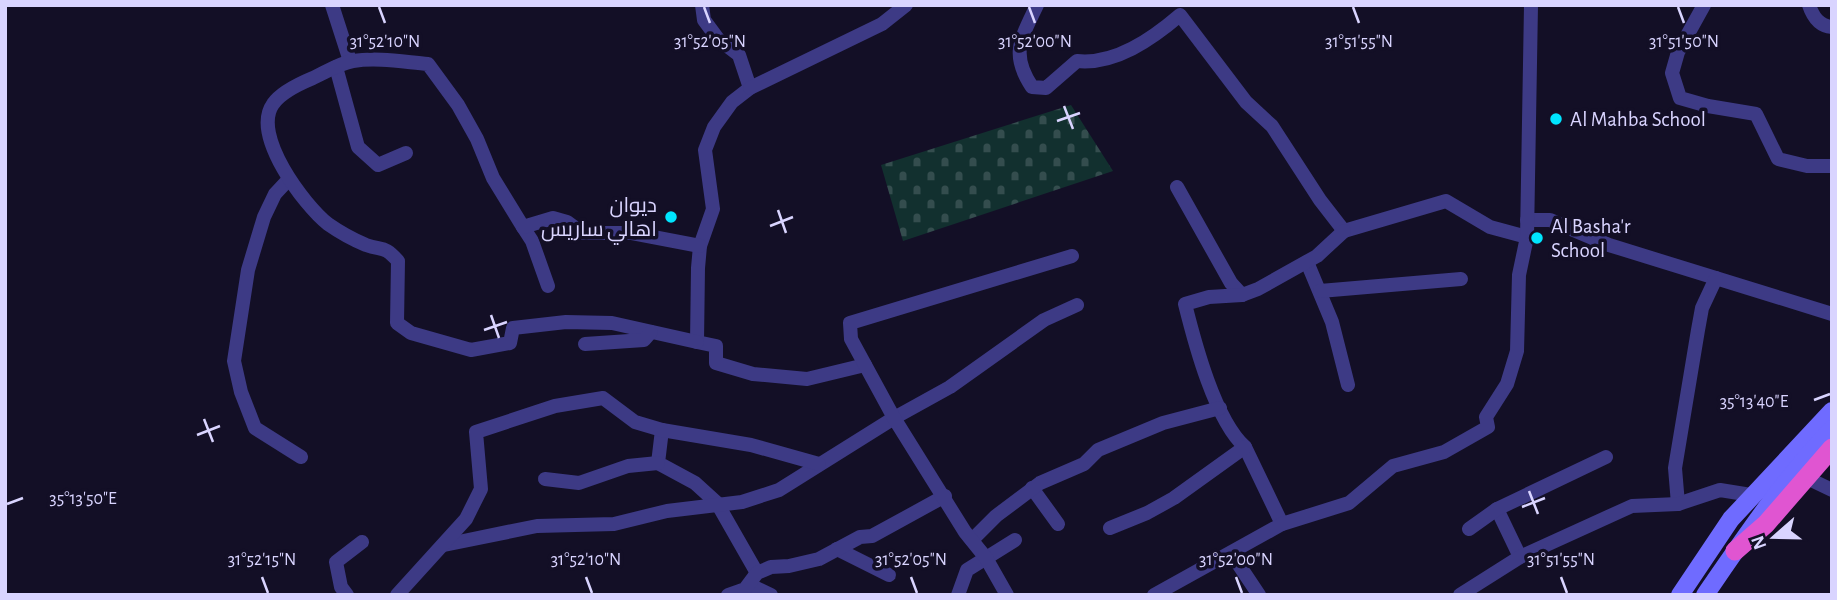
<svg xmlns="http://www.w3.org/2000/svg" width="1837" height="600" font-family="'Alegreya Sans',Cairo,sans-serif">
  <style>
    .cemetery { fill: url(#cemetery-stones) }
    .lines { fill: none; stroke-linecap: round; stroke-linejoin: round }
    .minor { stroke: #3d3a85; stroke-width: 14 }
    .secondary { stroke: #6f6bff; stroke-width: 18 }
    .trunk { stroke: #e055d1; stroke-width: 19 }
    .ticks { fill: none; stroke: #d9d4ff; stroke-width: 2.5 }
    .poi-dot { fill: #00e5ff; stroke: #130f26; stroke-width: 2.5 }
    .labels { text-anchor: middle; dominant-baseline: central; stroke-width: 7; stroke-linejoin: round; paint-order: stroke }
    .poi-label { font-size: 21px; fill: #d9d4ff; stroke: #130f26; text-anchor: start }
    .ticks-label { font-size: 18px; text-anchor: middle; fill: #d9d4ff; stroke: #130f26; stroke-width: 7; stroke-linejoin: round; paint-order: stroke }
  </style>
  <defs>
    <pattern id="cemetery-stones" width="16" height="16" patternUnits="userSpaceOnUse" patternTransform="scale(1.75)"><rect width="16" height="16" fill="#12302f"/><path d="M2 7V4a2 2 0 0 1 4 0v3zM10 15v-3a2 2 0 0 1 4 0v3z" fill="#344d4e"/></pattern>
  </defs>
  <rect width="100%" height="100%" fill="#130f26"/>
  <polygon class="cemetery" points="1071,105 1113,171 903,241 881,165"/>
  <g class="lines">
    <g class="minor">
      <polyline points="332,5 350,61"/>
      <polyline points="702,5 704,20 718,39 739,55 750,88 732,102 714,127 705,150 713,209 700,246 698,268 697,342 716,346 716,363 753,374 807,379 865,365"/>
      <path d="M1037,5C1021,39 1010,54 1032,87L1046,88L1077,61C1115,65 1152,39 1180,15L1246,102L1272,126L1320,200L1344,231L1446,201L1490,227L1527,237"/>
      <polyline points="1704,5 1678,52 1672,73 1680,98 1708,106 1756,114 1778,159 1807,166 1832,166"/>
      <path d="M1809,5C1813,17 1819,26 1832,27"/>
      <polyline points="336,67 358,147 378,165 406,153"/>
      <polyline points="750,88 882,24 906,5"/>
      <polyline points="289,179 275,194 264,217 248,270 234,361 241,392 255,428 301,457"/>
      <polyline points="1177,187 1231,283 1242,295"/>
      <polyline points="1527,220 1550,220 1609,245 1832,314"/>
      <polyline points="523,227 532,241 548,286"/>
      <polyline points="1307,262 1332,322 1348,385"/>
      <polyline points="1320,291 1461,279"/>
      <path d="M697,342L612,323L566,322L513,328L510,343L471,350L411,333L397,323L398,261C384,245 383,251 366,245C354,240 338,231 328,224C304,205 251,135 273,104C281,92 301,83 313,78C326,72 340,63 353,61C377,57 404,62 428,64L458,105L477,139L493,178L523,227L553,218L567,222L582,233H632L700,246"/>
      <polyline points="585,344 644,340 651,332"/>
      <polyline points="662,430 658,463 695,483 717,503 757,573"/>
      <polyline points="1807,478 1832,490"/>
      <polyline points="545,479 579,483 628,466 658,463"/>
      <polyline points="1032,488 1058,524"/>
      <polyline points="1678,504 1675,468 1698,330 1702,308 1716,278"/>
      <polyline points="1497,509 1520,557"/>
      <path d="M1282,524L1245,447C1215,420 1195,344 1185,304L1209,297L1242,295L1258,289L1317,256L1344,231"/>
      <polyline points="1110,528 1147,513 1174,498 1245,447"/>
      <polyline points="1469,529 1497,509 1606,457"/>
      <polyline points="972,540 996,516 1040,483 1084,464 1098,450 1163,423 1220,408"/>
      <polyline points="444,545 537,526 614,524 667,511 742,502 779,490 894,418 950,387 1044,320 1077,305"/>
      <polyline points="837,549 889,575"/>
      <polyline points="1231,553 1259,595"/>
      <polyline points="750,585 771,595"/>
      <polyline points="347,595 341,587 336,562 362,542"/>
      <polyline points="397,595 466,519 481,489 476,432 555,406 603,398 635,422 662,430 751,445 819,464"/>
      <polyline points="728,595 745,589 757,573 771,567 789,566 819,559 860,537 872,536 945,496"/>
      <polyline points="958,595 967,570 1015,540"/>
      <polyline points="1007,595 986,558 965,532 894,418 851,339 850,323 1072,256"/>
      <polyline points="1154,595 1282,524 1349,503 1393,466 1444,452 1488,427 1486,417 1507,384 1517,351 1519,275 1527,237 1531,5"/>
      <polyline points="1460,595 1520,557 1632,506 1678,504 1720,490 1751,495"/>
    </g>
    <g class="secondary">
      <polyline points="1680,595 1731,519 1832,411"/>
      <path d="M1705,595C1745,537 1783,480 1832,429"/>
    </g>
    <polyline class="trunk" points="1735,551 1766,524 1832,448"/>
  </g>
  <path class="ticks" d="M379,7L385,23M704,7L710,23M1029,7L1035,23M1353,7L1359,23M1678,7L1684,23M1064,106L1073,129M1057,121L1080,113M778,210L786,233M770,226L793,217M491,315L499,338M484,330L507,322M1814,400L1830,394M204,419L213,442M197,435L220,426M1529,491L1538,514M7,504L23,498M1522,507L1545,498M262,577L268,593M586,577L592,593M911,577L917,593M1236,577L1242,593M1561,577L1567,593"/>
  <g class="poi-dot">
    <circle cx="1556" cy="119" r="7"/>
    <circle cx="671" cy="217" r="7"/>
    <circle cx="1537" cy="238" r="7"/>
  </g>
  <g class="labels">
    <g class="poi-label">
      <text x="1570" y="119">Al Mahba School</text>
      <text x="657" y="205" text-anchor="end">ديوان<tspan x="657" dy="24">اهالي ساريس</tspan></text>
      <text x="1551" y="226">Al Basha'r<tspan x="1551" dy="24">School</tspan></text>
    </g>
  </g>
  <g class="ticks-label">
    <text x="1684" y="47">31°51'50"N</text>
    <text x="385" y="47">31°52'10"N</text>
    <text x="710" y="47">31°52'05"N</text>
    <text x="1035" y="47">31°52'00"N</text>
    <text x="1359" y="47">31°51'55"N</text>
    <text x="1754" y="407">35°13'40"E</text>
    <text x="83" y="504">35°13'50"E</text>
    <text x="262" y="565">31°52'15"N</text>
    <text x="586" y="565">31°52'10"N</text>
    <text x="911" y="565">31°52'05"N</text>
    <text x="1236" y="565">31°52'00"N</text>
    <text x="1561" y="565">31°51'55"N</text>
  </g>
  <rect width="1837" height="600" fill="none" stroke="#d9d4ff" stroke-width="14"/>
  <g transform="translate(1774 537) rotate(250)" stroke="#130f26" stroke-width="5" paint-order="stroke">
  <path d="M0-5L12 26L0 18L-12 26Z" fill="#d9d4ff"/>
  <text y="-10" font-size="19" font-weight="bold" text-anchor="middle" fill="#d9d4ff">N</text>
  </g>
</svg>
